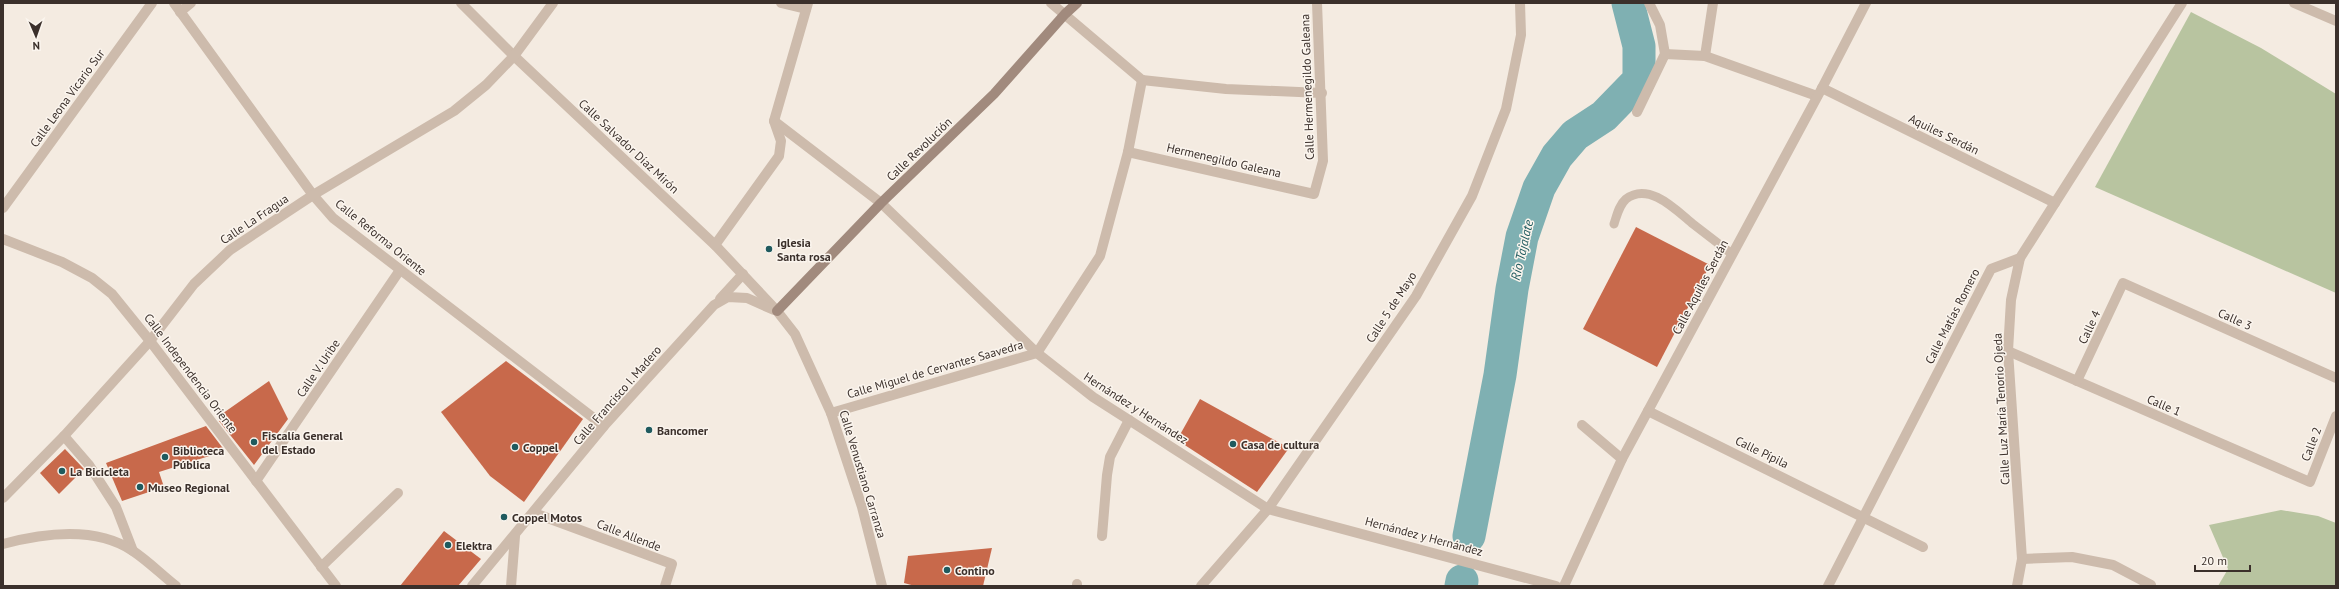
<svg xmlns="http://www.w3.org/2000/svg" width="2339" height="589" font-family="'PT Sans',sans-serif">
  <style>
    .green { fill: #b8c4a0 }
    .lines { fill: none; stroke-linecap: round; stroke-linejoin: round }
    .river { stroke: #7fb0b2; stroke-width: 33 }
    .building { fill: #c8694b }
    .service { stroke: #cdbbac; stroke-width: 9 }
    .pedestrian { stroke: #cdbbac; stroke-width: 10 }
    .minor { stroke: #cdbbac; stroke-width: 10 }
    .tertiary { stroke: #cdbbac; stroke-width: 10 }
    .secondary { stroke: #a18a7d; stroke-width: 10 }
    .poi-dot { fill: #1f5a5e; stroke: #fbf5ee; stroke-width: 1.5 }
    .labels { text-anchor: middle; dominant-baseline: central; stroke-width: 3; stroke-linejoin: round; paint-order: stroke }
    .street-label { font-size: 12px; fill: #3b302b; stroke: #fbf5ee }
    .poi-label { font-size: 12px; font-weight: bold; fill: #3b302b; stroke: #fbf5ee; text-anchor: start }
    .water-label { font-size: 13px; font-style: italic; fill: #1f5a5e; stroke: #fbf5ee }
  </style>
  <rect width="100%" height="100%" fill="#f4ebe1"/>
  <g class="green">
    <polygon points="2191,12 2261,48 2336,94 2336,293 2095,187"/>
    <polygon points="2281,510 2318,516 2336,523 2336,586 2218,586 2228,569 2209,525"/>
  </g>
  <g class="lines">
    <g class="river">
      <polyline points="1469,536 1500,375 1512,289 1522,237 1539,188 1557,156 1575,135 1604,116 1639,80 1639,46 1628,3"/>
      <polyline points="1461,586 1462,581"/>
    </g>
  </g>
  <g class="building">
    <polygon points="1636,227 1710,265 1657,367 1583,329"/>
    <polygon points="506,361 583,419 524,502 490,476 441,412"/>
    <polygon points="269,381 288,419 254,465 219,421 222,420 219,416"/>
    <polygon points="1200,399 1289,448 1257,492 1177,440"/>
    <polygon points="206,426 225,451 159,472 164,487 122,501 106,463"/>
    <polygon points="65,449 84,469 59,494 40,473"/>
    <polygon points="444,531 481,559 458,586 400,586"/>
    <polygon points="992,548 983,586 915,586 904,583 908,556"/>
  </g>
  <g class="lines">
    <path class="service" d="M1614,224C1617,215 1619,205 1626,199C1649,181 1677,211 1693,224C1706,234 1719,244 1732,254"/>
    <polyline class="pedestrian" points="64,436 89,465 116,507 133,551"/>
    <g class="minor">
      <polyline points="174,3 313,195 333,218 604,426"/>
      <polyline points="461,3 514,56 715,245 777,311 795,334 831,413 862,507 882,586"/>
      <polyline points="781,3 806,9"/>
      <polyline points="1051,3 1142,80"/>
      <polyline points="2294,3 2336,21"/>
      <polyline points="180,12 191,3"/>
      <polyline points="1665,54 1705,56 1817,96"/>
      <polyline points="1705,56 1713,3"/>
      <polyline points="1142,80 1226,89 1322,93"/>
      <polyline points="1822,88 2055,203"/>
      <polyline points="1637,112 1665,54 1660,25 1649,3"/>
      <polyline points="774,121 881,203 1037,353 1093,397 1268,509 1556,586"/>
      <polyline points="1128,152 1314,194 1323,161 1317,3"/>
      <polyline points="3,208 152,3"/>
      <polyline points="3,239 62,262 92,278 112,294 150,341 336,586"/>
      <polyline points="715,245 779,156 781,141 774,121 808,3"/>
      <polyline points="720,299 743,274"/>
      <polyline points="2008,351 2310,482 2336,416"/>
      <polyline points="2077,381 2123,283 2336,378"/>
      <polyline points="1648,411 1923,547"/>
      <polyline points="831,413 1037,353 1100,256 1128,152 1142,80"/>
      <polyline points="1582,425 1622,459"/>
      <polyline points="256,481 400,270"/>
      <polyline points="534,513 672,564 665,586"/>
      <polyline points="1102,536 1107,475 1110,457 1129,420"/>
      <polyline points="2022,559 2072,557 2113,565 2151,585"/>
      <polyline points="321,567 398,493"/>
      <polyline points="472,586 604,426 714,305 728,297 747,298 774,310"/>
      <polyline points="511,586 515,536"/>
      <polyline points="1077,586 1077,584"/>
      <polyline points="1201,586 1268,509 1416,296 1472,196 1506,109 1521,35 1520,3"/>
      <polyline points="1828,586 1991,269 2020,258 2182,3"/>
      <polyline points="2017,586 2022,559 2008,351 2011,300 2020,258"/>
    </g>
    <g class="tertiary">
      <polyline points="3,498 64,436 150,341 194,284 230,250 313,195 454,111 486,85 514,56 553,3"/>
      <path d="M3,544C44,533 96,526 133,551C148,561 162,575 176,586"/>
      <polyline points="1564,586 1622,459 1822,88 1866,3"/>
    </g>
    <polyline class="secondary" points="777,311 881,203 994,94 1065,14 1077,3"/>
  </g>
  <g class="poi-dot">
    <circle cx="769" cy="249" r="4"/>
    <circle cx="649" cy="430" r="4"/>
    <circle cx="254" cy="442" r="4"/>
    <circle cx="1233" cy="444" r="4"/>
    <circle cx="515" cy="447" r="4"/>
    <circle cx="165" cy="457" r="4"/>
    <circle cx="62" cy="471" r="4"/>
    <circle cx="140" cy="487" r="4"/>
    <circle cx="504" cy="517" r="4"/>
    <circle cx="448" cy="545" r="4"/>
    <circle cx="947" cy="570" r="4"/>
  </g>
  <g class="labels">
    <g class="street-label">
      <text transform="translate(1307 87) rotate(-92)">Calle Hermenegildo Galeana</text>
      <text transform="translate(67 98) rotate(-54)">Calle Leona Vicario Sur</text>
      <text transform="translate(1944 134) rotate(26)">Aquiles Serdán</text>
      <text transform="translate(629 146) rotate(43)">Calle Salvador Díaz Mirón</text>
      <text transform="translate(919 149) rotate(-44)">Calle Revolución</text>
      <text transform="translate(1224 160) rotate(13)">Hermenegildo Galeana</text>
      <text transform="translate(254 219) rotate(-34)">Calle La Fragua</text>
      <text transform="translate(381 237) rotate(39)">Calle Reforma Oriente</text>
      <text transform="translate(1700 287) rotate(-62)">Calle Aquiles Serdán</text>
      <text transform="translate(1391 307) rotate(-57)">Calle 5 de Mayo</text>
      <text transform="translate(1952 316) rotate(-63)">Calle Matías Romero</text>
      <text transform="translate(2235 319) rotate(24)">Calle 3</text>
      <text transform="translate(2089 327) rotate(-65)">Calle 4</text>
      <text transform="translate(318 368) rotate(-56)">Calle V. Uribe</text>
      <text transform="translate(935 369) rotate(-16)">Calle Miguel de Cervantes Saavedra</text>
      <text transform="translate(191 373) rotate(53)">Calle Independencia Oriente</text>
      <text transform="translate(617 395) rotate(-49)">Calle Francisco I. Madero</text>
      <text transform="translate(2164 405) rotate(23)">Calle 1</text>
      <text transform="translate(1136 408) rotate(33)">Hernández y Hernández</text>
      <text transform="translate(2001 409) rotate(-93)">Calle Luz María Tenorio Ojeda</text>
      <text transform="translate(2311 444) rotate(-69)">Calle 2</text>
      <text transform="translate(1762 452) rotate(26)">Calle Pípila</text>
      <text transform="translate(863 474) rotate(73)">Calle Venustiano Carranza</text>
      <text transform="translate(629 535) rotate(21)">Calle Allende</text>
      <text transform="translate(1424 536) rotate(15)">Hernández y Hernández</text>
    </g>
    <g class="poi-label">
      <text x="777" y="242">Iglesia<tspan x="777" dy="14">Santa rosa</tspan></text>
      <text x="657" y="430">Bancomer</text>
      <text x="262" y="435">Fiscalía General<tspan x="262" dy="14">del Estado</tspan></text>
      <text x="1241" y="444">Casa de cultura</text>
      <text x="523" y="447">Coppel</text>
      <text x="173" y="450">Biblioteca<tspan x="173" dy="14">Pública</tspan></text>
      <text x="70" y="471">La Bicicleta</text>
      <text x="148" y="487">Museo Regional</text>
      <text x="512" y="517">Coppel Motos</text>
      <text x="456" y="545">Elektra</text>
      <text x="955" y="570">Contino</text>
    </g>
    <g class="water-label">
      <text transform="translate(1522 250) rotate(-77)">Río Tajalate</text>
    </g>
  </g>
  <rect width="2339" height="589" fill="none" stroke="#3b302b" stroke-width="8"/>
  <g transform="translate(36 36) rotate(178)" stroke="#fbf5ee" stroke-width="3" paint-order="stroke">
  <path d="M0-3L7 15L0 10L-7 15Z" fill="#3b302b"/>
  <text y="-6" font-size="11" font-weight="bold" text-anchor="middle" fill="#3b302b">N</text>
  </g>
  <path d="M2195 565v6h55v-6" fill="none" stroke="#3b302b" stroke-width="2"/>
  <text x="2201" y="565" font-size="12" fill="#3b302b" stroke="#fbf5ee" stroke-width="3" paint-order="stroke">20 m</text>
</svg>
